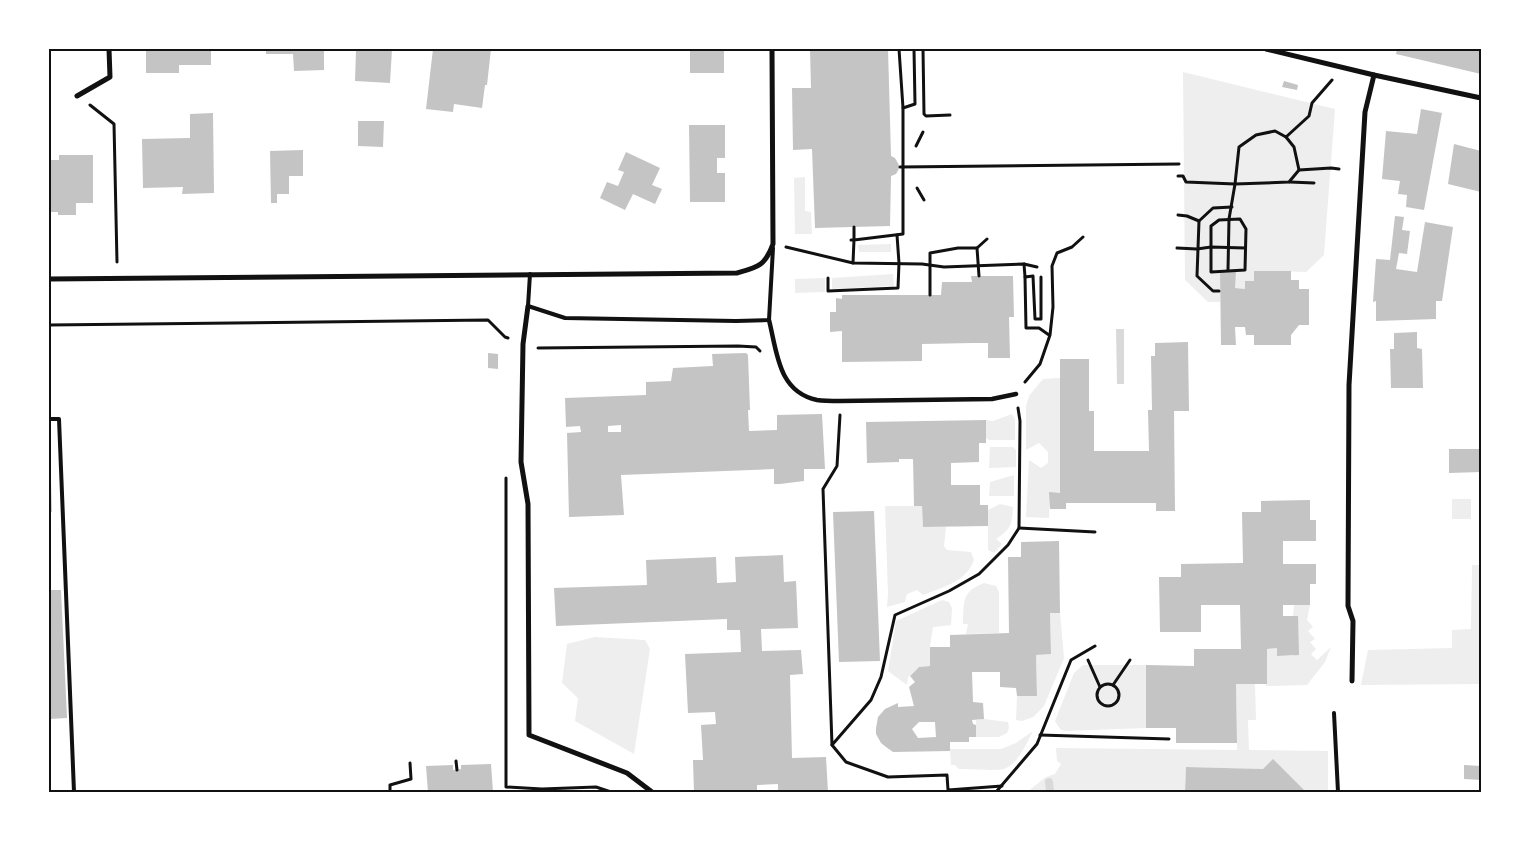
<svg xmlns="http://www.w3.org/2000/svg" width="1530" height="841" font-family="Commissioner,sans-serif">
  <style>
    .green { fill: #eee }
    .water { fill: #d9d9d9 }
    .lines { fill: none; stroke-linecap: round; stroke-linejoin: round }
    .stream { stroke: #d9d9d9; stroke-width: 8 }
    .building { fill: #c4c4c4; fill-rule: evenodd }
    .path { stroke: #111; stroke-width: 3 }
    .service { stroke: #111; stroke-width: 4 }
    .pedestrian { stroke: #111; stroke-width: 4.5 }
    .minor { stroke: #111; stroke-width: 5 }
    .neatline { fill: none; stroke: #111; stroke-width: 2 }
  </style>
  <rect width="100%" height="100%" fill="#fff"/>
  <g class="green">
    <polygon points="1183,72 1335,109 1324,255 1306,272 1274,271 1254,281 1245,281 1245,289 1235,288 1235,271 1220,272 1220,302 1208,302 1185,280"/>
    <polygon points="805,177 805,211 811,212 812,234 795,234 794,178"/>
    <polygon points="891,244 891,252 859,252 858,245"/>
    <polygon points="893,274 894,286 832,289 832,278"/>
    <polygon points="825,278 825,292 795,293 795,279"/>
    <polygon points="1060,378 1060,493 1050,493 1049,518 1026,517 1029,460 1041,468 1048,463 1048,452 1039,443 1026,450 1026,406 1029,396 1043,379"/>
    <polygon points="1012,414 1015,419 1015,440 989,440 986,438 986,420 993,421"/>
    <polygon points="990,447 1013,447 1016,450 1016,467 989,468"/>
    <polygon points="1014,475 1014,496 989,496 990,482"/>
    <rect x="1452" y="499" width="19" height="20"/>
    <path d="M1000,504L1013,507C1012,525 1011,529 996,539L1002,544L994,553L988,550V510Z"/>
    <path d="M885,506H922L923,527H946L944,546L947,550L971,552L974,560C966,582 943,587 923,595L917,590L907,594L905,602L887,607L888,594Z"/>
    <polygon points="1472,565 1481,565 1481,684 1361,685 1368,650 1452,648 1452,630 1471,629"/>
    <path d="M984,583L996,586L999,592V633L966,634L968,624H963C964,602 961,592 984,583Z"/>
    <polygon points="942,600 949,602 952,608 951,625 933,627 930,647 930,666 919,667 908,677 907,685 888,671 896,621"/>
    <polygon points="1294,605 1310,605 1307,620 1313,627 1308,631 1315,639 1310,642 1316,649 1311,654 1317,660 1331,647 1325,662 1307,685 1266,686 1267,649 1277,648 1277,656 1293,656 1298,616 1293,616"/>
    <polygon points="1050,613 1060,613 1064,658 1044,706 1033,717 1022,721 1016,720 1017,696 1037,696 1036,655 1051,654"/>
    <polygon points="595,637 645,640 650,649 634,754 575,721 578,698 562,683 567,644"/>
    <polygon points="1083,665 1146,665 1146,728 1065,731 1060,729 1055,721 1074,673"/>
    <polygon points="1236,684 1255,684 1256,720 1248,720 1249,750 1328,751 1328,792 1279,792 1260,773 1262,769 1186,767 1185,792 1027,792 1046,777 1055,774 1061,764 1057,761 1056,748 1237,750"/>
    <polygon points="984,719 1008,722 1009,728 1007,733 999,737 976,737 976,720"/>
    <path d="M1033,731C1026,744 1019,763 1004,769C996,771 969,769 959,769L955,765H951L950,749H1001L1016,743Z"/>
  </g>
  <polygon class="water" points="1116,329 1124,329 1124,384 1117,384"/>
  <g class="lines">
    <polyline class="stream" points="1049,782 1050,792"/>
  </g>
  <g class="building">
    <polygon points="146,49 211,49 211,65 179,65 179,73 146,73"/>
    <polygon points="266,49 324,49 324,70 294,71 293,54 266,54"/>
    <polygon points="356,49 392,49 390,83 355,81"/>
    <polygon points="433,49 491,49 487,85 485,85 482,108 454,104 453,112 426,109"/>
    <rect x="690" y="49" width="34" height="24"/>
    <polygon points="810,49 888,49 891,156 895,158 900,167 896,174 891,176 890,226 815,228 812,149 793,150 792,88 811,88"/>
    <polygon points="1397,49 1481,49 1481,74 1396,54"/>
    <polygon points="1284,81 1298,85 1297,90 1282,87"/>
    <polygon points="1421,109 1442,113 1424,210 1406,207 1407,195 1398,194 1400,181 1382,179 1386,131 1417,134"/>
    <polygon points="213,113 214,193 182,194 183,187 143,188 142,139 190,138 190,114"/>
    <polygon points="358,121 384,121 383,147 358,146"/>
    <polygon points="689,125 725,125 725,158 717,158 717,173 725,173 725,202 690,202"/>
    <polygon points="1454,144 1481,151 1481,192 1448,184"/>
    <polygon points="303,150 303,176 289,176 289,194 277,194 277,203 271,203 270,151"/>
    <polygon points="626,152 660,168 652,185 662,189 655,204 633,194 625,210 600,198 607,182 618,186 624,172 618,170"/>
    <polygon points="59,155 93,155 93,203 76,203 76,215 58,215 58,212 49,212 49,160 59,160"/>
    <polygon points="1395,216 1404,217 1402,230 1410,231 1407,254 1399,253 1396,269 1417,272 1425,222 1453,227 1442,301 1436,301 1436,319 1376,321 1376,301 1373,302 1376,259 1390,260"/>
    <polygon points="1220,271 1236,271 1235,288 1245,289 1245,281 1254,281 1254,271 1291,271 1291,280 1299,280 1299,289 1309,289 1309,325 1299,325 1291,335 1291,345 1254,345 1254,335 1246,335 1245,327 1235,327 1236,345 1221,345"/>
    <polygon points="971,276 1013,276 1014,317 1009,317 1010,358 988,358 988,343 973,343 922,344 922,361 842,362 842,331 830,332 830,312 836,312 836,298 842,299 842,295 941,295 942,282 972,282"/>
    <polygon points="1417,332 1417,348 1422,349 1423,388 1391,388 1390,349 1394,349 1394,333"/>
    <polygon points="1188,342 1189,411 1174,411 1175,511 1156,511 1156,503 1066,503 1066,509 1050,509 1049,492 1060,493 1060,359 1089,359 1089,411 1094,411 1094,451 1149,451 1148,410 1152,410 1151,356 1155,356 1155,343"/>
    <polygon points="488,353 498,354 498,369 488,368"/>
    <path d="M746,353L748,355L750,410H748L749,431L777,430V415L822,414L825,469H804V481L780,484H774V469L621,475L624,515L569,517L567,433L581,432L580,426L566,427L565,398L646,395V382L671,381L673,368L713,366L712,354ZM621,425V432H608V426Z"/>
    <polygon points="986,420 986,443 979,443 979,462 951,463 951,485 980,485 980,505 988,505 988,526 923,527 922,506 914,506 913,459 899,459 899,462 867,463 866,422"/>
    <polygon points="1449,449 1481,449 1481,472 1449,473"/>
    <polygon points="49,450 50,450 52,512 49,512"/>
    <polygon points="1310,500 1310,520 1316,520 1316,541 1283,541 1283,564 1316,564 1316,584 1310,584 1310,605 1283,605 1283,616 1298,616 1299,655 1277,656 1277,648 1267,649 1267,684 1236,684 1237,743 1176,743 1176,728 1146,728 1146,665 1194,666 1194,649 1241,649 1240,605 1201,605 1201,632 1160,632 1159,577 1181,577 1181,564 1243,563 1242,512 1261,512 1261,501"/>
    <polygon points="874,511 880,661 839,662 833,512"/>
    <path d="M1059,541L1060,613H1050L1051,654L1036,655L1037,696H1017L1016,688L1000,687V672H972L973,702L983,703L984,719L972,720L973,724L976,725V737H969V742H950V751L893,752L886,747L881,743L876,734V728L878,717L885,709L898,703V707L914,706L909,687L915,682L910,676L919,667L930,666V647H950V635L1009,633L1008,557H1021V542ZM919,722H935L936,737L918,738L912,729Z"/>
    <polygon points="783,555 784,582 796,581 798,628 761,629 762,651 801,650 803,674 790,675 792,758 826,757 828,792 778,792 778,784 757,785 757,792 694,792 693,760 703,760 701,725 716,724 715,712 688,713 685,654 741,652 740,630 727,630 727,619 556,626 554,588 647,585 646,560 716,557 717,583 736,582 735,557"/>
    <polygon points="49,590 61,590 67,718 49,719"/>
    <polygon points="1273,759 1306,792 1185,792 1186,767 1263,769"/>
    <polygon points="491,764 493,792 428,792 426,766 453,765 453,770 461,769 461,765"/>
    <polygon points="1464,765 1481,766 1481,780 1464,779"/>
  </g>
  <g class="lines">
    <g class="path">
      <polyline points="899,49 903,108"/>
      <polyline points="923,49 924,114 926,116 950,115"/>
      <polyline points="1332,80 1312,103 1309,116 1286,137 1275,131 1256,135 1239,147 1235,184 1289,182 1299,170 1331,168 1339,169"/>
      <polyline points="90,105 114,124 117,262"/>
      <polyline points="1286,137 1294,147 1299,170"/>
      <polyline points="916,146 923,132"/>
      <polyline points="900,167 1179,164"/>
      <polyline points="1178,176 1183,176 1186,182 1235,184 1229,219 1228,270"/>
      <polyline points="1290,182 1314,183"/>
      <polyline points="917,188 924,200"/>
      <polyline points="1178,215 1187,216 1199,221"/>
      <polygon points="1240,219 1246,229 1245,270 1211,272 1211,226 1219,220"/>
      <polyline points="851,240 854,240 854,227"/>
      <polyline points="786,247 853,263 922,264 944,267 1024,264 1037,267"/>
      <polyline points="977,248 979,276"/>
      <polyline points="1177,248 1197,249 1211,247 1245,248"/>
      <polyline points="853,263 854,240 903,234 903,108 915,104 914,49"/>
      <polyline points="1024,264 1025,277 1033,276 1035,319 1041,319 1041,277"/>
      <polyline points="1025,277 1026,328 1039,328 1049,335"/>
      <polyline points="828,278 828,291 898,288 899,263 897,235"/>
      <polyline points="1219,291 1213,291 1197,276 1199,221 1213,208 1232,207"/>
      <polyline points="930,295 930,253 958,248 977,248 987,239"/>
      <polyline points="49,325 488,320 505,337 508,338"/>
      <polyline points="538,348 738,346 756,347 760,351"/>
      <polyline points="1025,382 1040,364 1050,335 1053,307 1052,266 1057,253 1072,247 1083,237"/>
      <polyline points="840,415 837,466 823,489 832,745 871,700 881,677 895,615 949,591 979,574 1008,545 1019,528 1020,421 1018,408"/>
      <polyline points="506,478 506,787 542,789 596,787 611,792"/>
      <polyline points="1019,528 1095,532"/>
      <polyline points="1088,660 1100,687"/>
      <circle cx="1108" cy="695" r="11"/>
      <polyline points="1113,685 1130,660"/>
      <polyline points="1040,735 1169,739"/>
      <polyline points="832,745 846,762 888,777 947,775 948,790 1002,786"/>
      <polyline points="456,761 457,770"/>
      <polyline points="390,792 390,785 411,779 410,763"/>
      <polyline points="996,792 1037,744 1071,660 1095,646"/>
    </g>
    <g class="service">
      <polyline points="530,274 528,306 565,318 736,321 769,320 773,248"/>
      <polyline points="49,419 59,419 74,792"/>
      <polyline points="1334,713 1338,792"/>
    </g>
    <path class="pedestrian" d="M769,320C777,352 778,392 817,400C824,401 833,401 840,401L992,399L1016,394"/>
    <g class="minor">
      <polyline points="1266,49 1374,75 1481,98"/>
      <polyline points="77,96 110,77 109,49"/>
      <path d="M49,279L737,273C758,267 765,266 773,244L772,49"/>
      <polyline points="528,306 523,344 521,462 528,504 529,735 627,773 652,792"/>
      <polyline points="1352,681 1353,621 1348,606 1349,385 1365,112 1374,75"/>
    </g>
  </g>
  <rect width="1530" height="841" fill="none" stroke="#ffffff" stroke-width="100"/>
  <rect x="50" y="50" width="1430" height="741" class="neatline"/>
</svg>
